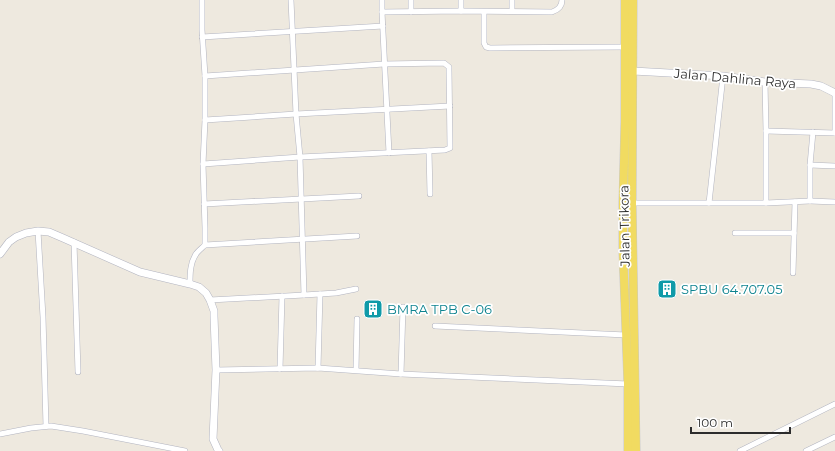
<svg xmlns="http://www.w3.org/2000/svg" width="835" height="451" font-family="Montserrat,sans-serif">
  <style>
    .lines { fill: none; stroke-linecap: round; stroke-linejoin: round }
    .street-casing { stroke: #b2b4c0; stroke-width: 6 }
    .secondary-casing { stroke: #b2b4c0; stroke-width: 8 }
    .primary-casing { stroke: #c8c8c8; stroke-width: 9 }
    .street { stroke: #fff; stroke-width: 5 }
    .secondary { stroke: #fff; stroke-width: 7 }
    .primary { stroke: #f1db61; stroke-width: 8 }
    .labels { text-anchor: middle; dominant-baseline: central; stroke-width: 3.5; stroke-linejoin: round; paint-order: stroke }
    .street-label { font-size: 13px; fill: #2c2c2c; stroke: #fff }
    .culture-label { font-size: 13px; fill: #0d838f; stroke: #fff; text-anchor: start }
  </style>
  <rect width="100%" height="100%" fill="#eee9df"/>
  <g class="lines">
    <g class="street-casing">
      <g id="street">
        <polyline points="291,0 296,114 300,157 304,295"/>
        <polyline points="382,0 382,12 389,153"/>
        <polyline points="461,11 461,0"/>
        <polyline points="512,11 512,0"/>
        <path d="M382,12L461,11L552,12C558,10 562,7 562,0"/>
        <polyline points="411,12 411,0"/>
        <polyline points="484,12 484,43 486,47 490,48 625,47"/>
        <polyline points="202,37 383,26"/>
        <polyline points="765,82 766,131 766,203"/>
        <polyline points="205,120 296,114 450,106"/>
        <polyline points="766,131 835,133"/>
        <polyline points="835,133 835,93"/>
        <polyline points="429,151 430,194"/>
        <polyline points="203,164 300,157 445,150 450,148 449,70 449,67 444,63 384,64 205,76"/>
        <polyline points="810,165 835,166"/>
        <polyline points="810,201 835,202"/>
        <polyline points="632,203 766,203 810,201 810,165 813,132"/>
        <polyline points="709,203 723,76"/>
        <polyline points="204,204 359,196"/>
        <polyline points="38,231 43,317 46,426"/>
        <polyline points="735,233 794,233"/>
        <polyline points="74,242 78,372"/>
        <polyline points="205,245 357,236"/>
        <polyline points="793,273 795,202"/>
        <path d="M190,284C190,274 190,263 196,254C198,251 202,248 205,245V228L203,164L205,120V76L202,30V0"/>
        <polyline points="210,300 304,295 336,293 356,289"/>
        <polyline points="435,326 626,335"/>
        <polyline points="318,368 320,294"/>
        <polyline points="280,369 282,296"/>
        <polyline points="216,370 318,368 401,374 628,384"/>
        <polyline points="356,370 357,319"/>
        <polyline points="401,374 403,307"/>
        <polyline points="0,434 31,428 51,426 83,431 185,451"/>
        <polyline points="740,451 835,404"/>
        <polyline points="806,451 835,437"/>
      </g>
    </g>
    <g class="secondary-casing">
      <g id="secondary">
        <polyline points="633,71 723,76 765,82 811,84 821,86 835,93"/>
        <polyline points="0,254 9,242 16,237 26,233 38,231 49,232 63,238 140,272 190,284 199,287 206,293 210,300 214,311 214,316 216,370 213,439 218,450 219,451"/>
      </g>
    </g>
    <g class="primary-casing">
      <g id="primary">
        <polyline points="625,0 625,122 623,203 623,251 628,384 628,451"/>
        <polyline points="633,0 632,203 636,451"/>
      </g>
    </g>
    <use href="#street" class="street"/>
    <use href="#secondary" class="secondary"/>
    <use href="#primary" class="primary"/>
  </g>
  <defs>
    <g id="building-square" transform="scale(1)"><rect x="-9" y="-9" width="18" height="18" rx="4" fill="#0f9aa8" stroke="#fff"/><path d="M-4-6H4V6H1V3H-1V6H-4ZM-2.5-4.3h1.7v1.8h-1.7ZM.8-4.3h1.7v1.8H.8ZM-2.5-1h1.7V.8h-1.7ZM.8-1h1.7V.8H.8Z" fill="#fff"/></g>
  </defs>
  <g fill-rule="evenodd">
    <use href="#building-square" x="667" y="289"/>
    <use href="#building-square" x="373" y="309"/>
  </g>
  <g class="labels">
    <g class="street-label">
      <text transform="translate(735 78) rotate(5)">Jalan Dahlina Raya</text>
      <text transform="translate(624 226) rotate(-91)">Jalan Trikora</text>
    </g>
    <g class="culture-label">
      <text x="681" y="289">SPBU 64.707.05</text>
      <text x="387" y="309">BMRA TPB C-06</text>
    </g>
  </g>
  <path d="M691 427v6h99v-6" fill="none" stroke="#2c2c2c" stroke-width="2"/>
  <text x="697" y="427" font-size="12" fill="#2c2c2c" stroke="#ffffff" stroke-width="3" paint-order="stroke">100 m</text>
</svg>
